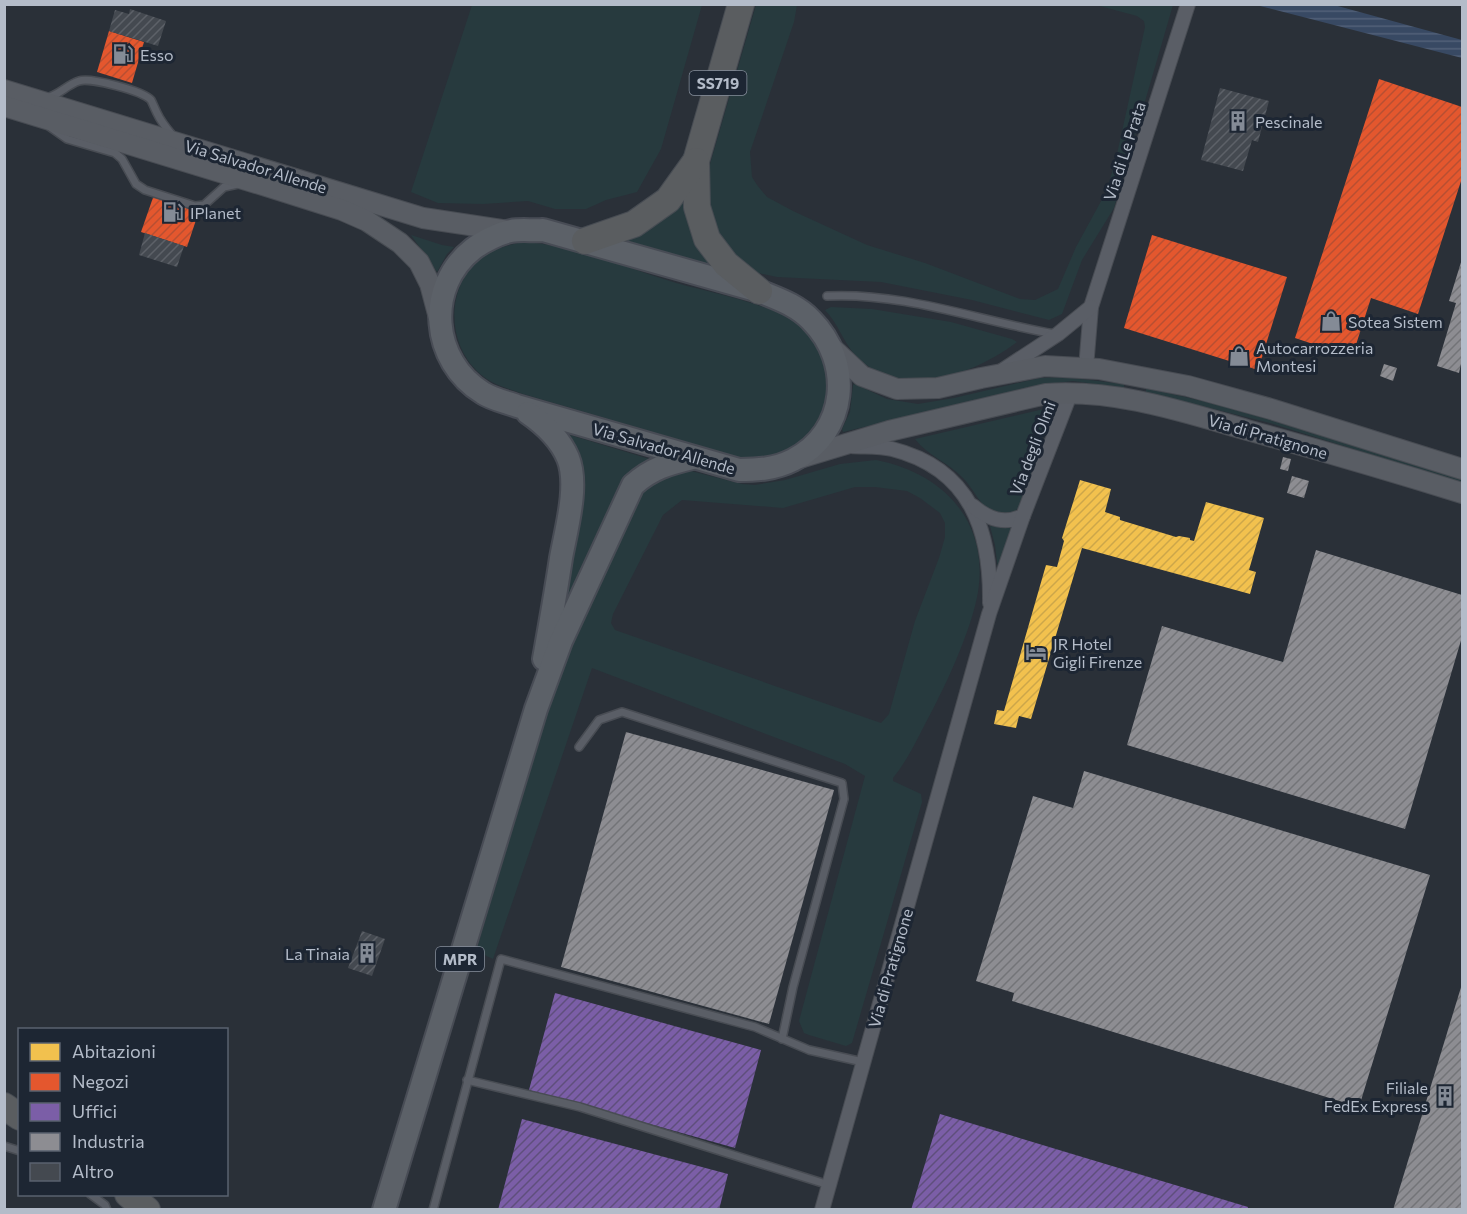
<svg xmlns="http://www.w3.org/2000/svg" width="1467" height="1214" font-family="Commissioner,sans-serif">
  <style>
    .grass { fill: #273a3e; fill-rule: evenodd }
    .water { fill: url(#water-rules) }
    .homes { fill: url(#homes-hatch) }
    .shops { fill: url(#shops-hatch) }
    .offices { fill: url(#offices-hatch) }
    .industry { fill: url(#industry-hatch) }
    .building { fill: url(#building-hatch) }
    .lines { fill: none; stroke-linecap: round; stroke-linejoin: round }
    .lane-casing { stroke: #484c53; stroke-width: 10 }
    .street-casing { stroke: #484c53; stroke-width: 16 }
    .secondary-casing { stroke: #484c53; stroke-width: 22 }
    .primary-casing { stroke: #484c55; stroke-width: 26 }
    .highway-casing { stroke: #474c53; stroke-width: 28 }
    .lane { stroke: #5a5e66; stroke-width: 7 }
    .street { stroke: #5a5e66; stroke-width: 14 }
    .secondary { stroke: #595d64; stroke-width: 20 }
    .primary { stroke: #5c6168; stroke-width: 22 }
    .highway { stroke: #5a5d60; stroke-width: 26 }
    .labels { text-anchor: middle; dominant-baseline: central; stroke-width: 6; stroke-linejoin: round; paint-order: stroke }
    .shield { fill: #1d2633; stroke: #878f9c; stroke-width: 1.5 }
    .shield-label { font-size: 15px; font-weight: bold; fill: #b4bcc9 }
    .poi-label { font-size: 16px; fill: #b4bcc9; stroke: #1d2633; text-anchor: start }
    .street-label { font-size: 16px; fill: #b4bcc9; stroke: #1d2633 }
  </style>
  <defs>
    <pattern id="water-rules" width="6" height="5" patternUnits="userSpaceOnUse" patternTransform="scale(1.5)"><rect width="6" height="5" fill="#384963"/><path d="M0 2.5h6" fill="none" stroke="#526178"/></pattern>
    <pattern id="homes-hatch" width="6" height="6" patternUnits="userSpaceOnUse" patternTransform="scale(1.5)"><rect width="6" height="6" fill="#f2c14e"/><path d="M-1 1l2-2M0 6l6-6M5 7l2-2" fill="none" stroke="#cca64a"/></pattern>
    <pattern id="shops-hatch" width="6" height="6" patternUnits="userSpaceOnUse" patternTransform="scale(1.5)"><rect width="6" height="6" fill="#e4572e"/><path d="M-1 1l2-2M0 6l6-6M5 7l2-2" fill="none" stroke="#b84f32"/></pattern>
    <pattern id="offices-hatch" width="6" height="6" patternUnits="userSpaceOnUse" patternTransform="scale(1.5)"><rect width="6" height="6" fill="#7b5ea7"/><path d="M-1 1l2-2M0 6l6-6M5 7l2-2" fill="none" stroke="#5f4f7c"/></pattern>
    <pattern id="industry-hatch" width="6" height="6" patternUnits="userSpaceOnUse" patternTransform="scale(1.5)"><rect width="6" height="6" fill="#8d8d92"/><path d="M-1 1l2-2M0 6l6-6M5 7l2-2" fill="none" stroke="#737478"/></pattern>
    <pattern id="building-hatch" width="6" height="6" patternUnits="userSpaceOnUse" patternTransform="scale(1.5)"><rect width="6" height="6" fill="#444950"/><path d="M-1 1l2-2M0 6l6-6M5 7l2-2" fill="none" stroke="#5d6168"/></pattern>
  </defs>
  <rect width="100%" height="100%" fill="#2a3038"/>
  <g class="grass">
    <polygon points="472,5 702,5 661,149 637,192 606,200 586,209 555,209 528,201 483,204 438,203 411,192"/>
    <polygon points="756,5 797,5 794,22 750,152 752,177 757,185 767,197 793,211 867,245 925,263 1020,299 1035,300 1058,289 1076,247 1106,192 1115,163 1145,27 1144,21 1137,16 1096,5 1173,5 1114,208 1082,260 1062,314 1049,320 972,300 881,282 777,277 754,272 736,260 722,241 707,207 708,171"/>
    <polygon points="687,189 716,267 625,240"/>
    <polygon points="411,235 442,245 454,247 447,254 437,272"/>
    <path d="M524,242C574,245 624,267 673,282C706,292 775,304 801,326C828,349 835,390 817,421C801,448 775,458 745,459L523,394C507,388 490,384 478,372C446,342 446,286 481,258C494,248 508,245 524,242Z"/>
    <path d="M831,307L872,309L951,322L1012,339L1017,342C974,375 900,401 856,356C843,342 838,323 825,310Z"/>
    <polygon points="1063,377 1124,384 1124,388 1073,381 1047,384 843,432 842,429 850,412 853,385 855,384 887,399 918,404 954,398 1040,378"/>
    <polygon points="1146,388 1259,414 1462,478 1462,483 1270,423 1146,392"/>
    <path d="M1052,407L1025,494L1020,506L1014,512C1007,513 998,514 991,511C979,504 973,488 963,478C949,463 927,455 915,439Z"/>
    <polygon points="570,435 656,461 555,643 568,438"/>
    <path d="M876,460C943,473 989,521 978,592C972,627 950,676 934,707C921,731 910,757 893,778V781L921,794L922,802L852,1043L846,1046L809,1035L804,1033L799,1021L865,776L845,764L592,668L493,959L476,951L564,658L639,490L683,469L742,484L755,485L785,480L840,464ZM855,487H875L907,491L920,498L940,513L945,523V537L939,558L915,621L889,714L881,723L615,630L611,623L613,614L663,515L682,500L783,508Z"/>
    <polygon points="990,526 1012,528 998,569 995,545"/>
  </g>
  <polygon class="water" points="1256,5 1334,5 1462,40 1462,58"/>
  <polygon class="homes" points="1080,480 1111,489 1105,512 1120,517 1120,520 1176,537 1179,536 1190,538 1190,540 1194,541 1206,502 1264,518 1249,570 1256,572 1250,594 1082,548 1031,719 1019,716 1016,728 994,724 997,710 1004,711 1046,565 1057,567 1064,541 1062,538"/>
  <g class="shops">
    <polygon points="109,31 144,42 132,83 97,72"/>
    <polygon points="1379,79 1462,107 1462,178 1418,314 1371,298 1352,357 1295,338"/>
    <polygon points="156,189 201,205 187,247 141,232"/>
    <polygon points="1152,235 1287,277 1258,370 1124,328"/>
  </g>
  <g class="offices">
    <polygon points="555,993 761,1050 735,1148 529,1090"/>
    <polygon points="940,1114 1248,1207 1247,1210 911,1210"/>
    <polygon points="522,1119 728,1174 719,1210 498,1210"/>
  </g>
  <g class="industry">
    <polygon points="1462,259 1462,359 1459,373 1437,366 1456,303 1449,301"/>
    <polygon points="1384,364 1397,368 1393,381 1380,376"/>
    <polygon points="1283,457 1291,459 1288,471 1280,469"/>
    <polygon points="1292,476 1309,481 1304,498 1287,493"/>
    <polygon points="1316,550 1462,595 1462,637 1405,829 1127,745 1162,626 1283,662"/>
    <polygon points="626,732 834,790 769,1024 561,967"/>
    <polygon points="1084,771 1430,875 1359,1107 1012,1001 1014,993 976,981 1033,796 1073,808"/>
    <polygon points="1462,984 1462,1210 1393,1210"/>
  </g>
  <g class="building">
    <polygon points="130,9 166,21 158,46 109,31 115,10 129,14"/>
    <polygon points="1220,88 1269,101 1258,142 1252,140 1243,171 1201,160"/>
    <polygon points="145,233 184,246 177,267 139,255"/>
    <polygon points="362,931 385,939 372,976 348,968"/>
  </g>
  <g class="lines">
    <g class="lane-casing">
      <g id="lane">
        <path d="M45,98C59,96 66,85 79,81C90,77 143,91 151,100C153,104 155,109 157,113C161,122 167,129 173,136"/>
        <polyline points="50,127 67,139 115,153 122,159 136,184 145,190 195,206 204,205 224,187 238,184"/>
        <path d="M827,296C905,292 979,321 1055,334"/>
        <polyline points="579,747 599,720 622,712 842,783 844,799 793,987 782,1039"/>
        <polyline points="467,1080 580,1107 829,1185"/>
        <polyline points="4,1146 20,1151"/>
        <polyline points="90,1194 105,1205 107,1210"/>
        <polyline points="433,1210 501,959 755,1027 809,1050 863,1062"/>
      </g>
    </g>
    <g class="street-casing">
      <g id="street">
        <polyline points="1086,368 1091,307 1188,4"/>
        <polyline points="1003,370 1058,334 1091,307"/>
        <path d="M851,446C864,447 879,446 892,449C971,469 991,531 990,603"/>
        <path d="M973,506C988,519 1004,525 1023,516"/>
        <polyline points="822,1210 989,614 1023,516 1071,392"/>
      </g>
    </g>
    <g class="secondary-casing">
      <g id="secondary">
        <polyline points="4,90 423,218 510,231"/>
        <polyline points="4,106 266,186 342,210 367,221 400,243 419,262 430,284 439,318"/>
        <polyline points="830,346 862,376 897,389 938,388 981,378 1045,366 1099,369 1188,386 1271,409 1462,469"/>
        <path d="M800,458L889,431L1046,394C1115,389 1181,411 1247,430C1319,450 1391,471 1462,493"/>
      </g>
    </g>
    <g class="primary-casing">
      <g id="primary">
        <path d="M543,230L759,291C778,299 797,305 811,320C853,362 848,432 793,460C775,469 758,470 739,470L517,406C506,402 492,399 483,393C431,361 425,287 473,249C482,242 500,233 511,231C521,229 533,231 543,230Z"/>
        <path d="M528,413C544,424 560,439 568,458C579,485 566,530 561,558C556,592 550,625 544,659"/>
        <path d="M384,1210L536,709L561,641L633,485C652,468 668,464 692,458"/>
      </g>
    </g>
    <g class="highway-casing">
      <g id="highway">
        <polyline points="741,4 696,161 697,207 707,239 726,264 759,291"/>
        <polyline points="585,241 634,224 668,200 696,161"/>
        <polyline points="4,1106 20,1117"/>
        <polyline points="128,1194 147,1210"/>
      </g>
    </g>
    <use href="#lane" class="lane"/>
    <use href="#street" class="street"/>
    <use href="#secondary" class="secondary"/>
    <use href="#primary" class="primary"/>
    <use href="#highway" class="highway"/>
  </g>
  <defs>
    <g id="fuel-bare" transform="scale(1.62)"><path d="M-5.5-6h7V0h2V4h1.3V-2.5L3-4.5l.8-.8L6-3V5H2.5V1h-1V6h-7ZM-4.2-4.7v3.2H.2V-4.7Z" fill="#848b96" stroke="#1d2633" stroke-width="2.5" paint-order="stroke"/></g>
    <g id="building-bare" transform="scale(1.62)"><path d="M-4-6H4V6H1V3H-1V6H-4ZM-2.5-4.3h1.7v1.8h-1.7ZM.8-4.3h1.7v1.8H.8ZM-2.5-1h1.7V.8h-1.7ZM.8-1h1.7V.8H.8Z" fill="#848b96" stroke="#1d2633" stroke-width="2.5" paint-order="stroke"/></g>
    <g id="shop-bare" transform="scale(1.62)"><path d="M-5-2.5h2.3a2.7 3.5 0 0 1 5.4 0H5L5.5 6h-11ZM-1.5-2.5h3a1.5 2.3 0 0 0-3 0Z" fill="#848b96" stroke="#1d2633" stroke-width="2.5" paint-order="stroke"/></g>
    <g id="hotel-bare" transform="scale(1.62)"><path d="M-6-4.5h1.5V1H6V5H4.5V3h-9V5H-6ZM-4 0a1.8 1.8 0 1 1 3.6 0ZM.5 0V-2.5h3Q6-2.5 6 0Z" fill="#848b96" stroke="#1d2633" stroke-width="2.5" paint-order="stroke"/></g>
  </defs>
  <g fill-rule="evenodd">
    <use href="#fuel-bare" x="123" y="54"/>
    <use href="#building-bare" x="1238" y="121"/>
    <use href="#fuel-bare" x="173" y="212"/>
    <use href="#shop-bare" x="1331" y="321"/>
    <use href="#shop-bare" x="1239" y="356"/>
    <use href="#hotel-bare" x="1036" y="652"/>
    <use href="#building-bare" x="367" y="953"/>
    <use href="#building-bare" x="1445" y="1096"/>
  </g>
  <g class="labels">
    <g class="shield">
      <rect x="689.5" y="71" width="57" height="24" rx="4.5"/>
      <rect x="436" y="947" width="48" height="24" rx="4.5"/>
    </g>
    <g class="shield-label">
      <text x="718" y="83">SS719</text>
      <text x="460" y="959">MPR</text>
    </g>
    <g class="poi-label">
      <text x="140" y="54">Esso</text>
      <text x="1255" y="121">Pescinale</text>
      <text x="190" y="212">IPlanet</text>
      <text x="1348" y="321">Sotea Sistem</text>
      <text x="1256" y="347">Autocarrozzeria<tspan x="1256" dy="18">Montesi</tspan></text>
      <text x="1053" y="643">JR Hotel<tspan x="1053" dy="18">Gigli Firenze</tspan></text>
      <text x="350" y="953" text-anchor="end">La Tinaia</text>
      <text x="1428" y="1087" text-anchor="end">Filiale<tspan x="1428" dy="18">FedEx Express</tspan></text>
    </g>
    <g class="street-label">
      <text transform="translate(1124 151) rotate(-72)">Via di Le Prata</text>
      <text transform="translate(256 166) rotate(17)">Via Salvador Allende</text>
      <text transform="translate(1268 436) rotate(16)">Via di Pratignone</text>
      <text transform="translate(664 448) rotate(16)">Via Salvador Allende</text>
      <text transform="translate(1032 448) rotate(-69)">Via degli Olmi</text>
      <text transform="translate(890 968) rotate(-74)">Via di Pratignone</text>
    </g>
  </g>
  <rect width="1467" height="1214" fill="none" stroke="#b4bcc9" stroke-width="12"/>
  <rect x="18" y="1028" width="210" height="168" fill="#1d2633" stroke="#59626f" stroke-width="1.5"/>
  <rect x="30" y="1043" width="30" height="18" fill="#f2c14e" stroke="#59626f" stroke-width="1.5"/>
  <text x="72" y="1058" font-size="18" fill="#b4bcc9">Abitazioni</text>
  <rect x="30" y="1073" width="30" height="18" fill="#e4572e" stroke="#59626f" stroke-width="1.5"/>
  <text x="72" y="1088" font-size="18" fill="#b4bcc9">Negozi</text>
  <rect x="30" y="1103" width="30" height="18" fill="#7b5ea7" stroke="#59626f" stroke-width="1.5"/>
  <text x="72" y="1118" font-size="18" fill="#b4bcc9">Uffici</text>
  <rect x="30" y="1133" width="30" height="18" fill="#8d8d92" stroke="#59626f" stroke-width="1.5"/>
  <text x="72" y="1148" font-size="18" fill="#b4bcc9">Industria</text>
  <rect x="30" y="1163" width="30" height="18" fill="#444950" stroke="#59626f" stroke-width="1.5"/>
  <text x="72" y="1178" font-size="18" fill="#b4bcc9">Altro</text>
</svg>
